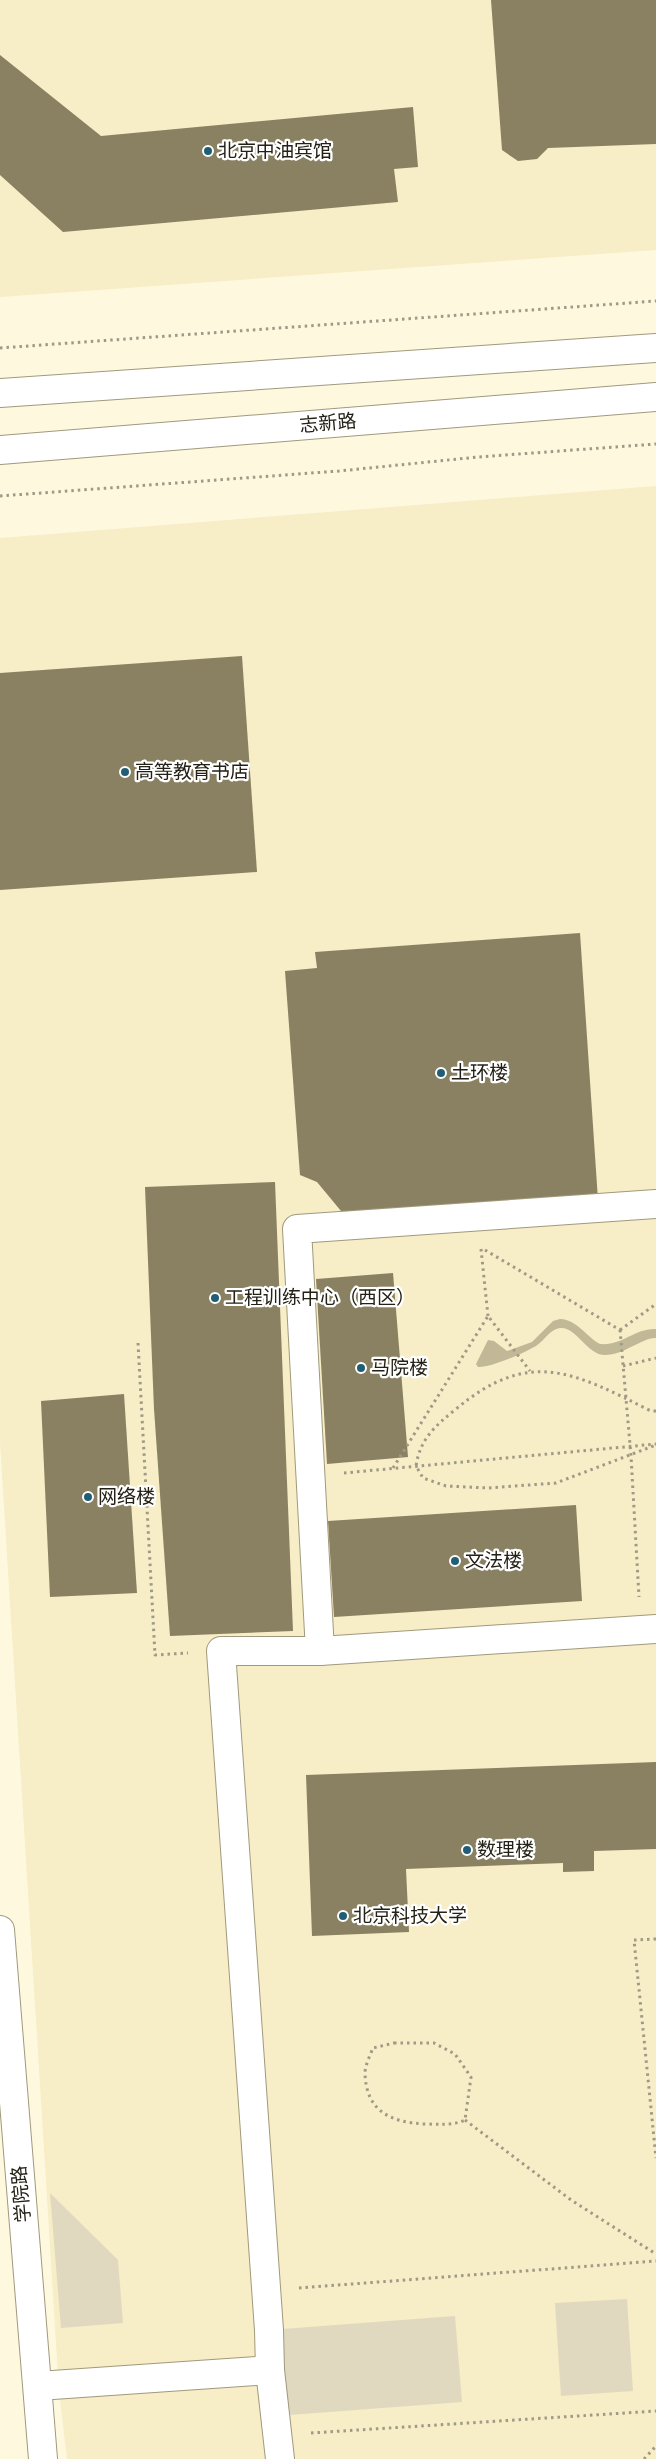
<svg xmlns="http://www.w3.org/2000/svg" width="656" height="2459" font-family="'Sofia Sans Condensed','Noto Sans SC',sans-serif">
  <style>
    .built { fill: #f7edc6 }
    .green { fill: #e0d9bf }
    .water { fill: #c1b897 }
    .building { fill: #898162 }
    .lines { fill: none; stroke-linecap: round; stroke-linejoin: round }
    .minor-casing { stroke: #a0997d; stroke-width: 30 }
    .major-casing { stroke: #a0997d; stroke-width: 30 }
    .path { stroke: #9e9a87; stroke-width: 3; stroke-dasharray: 2.5 4; stroke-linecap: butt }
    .minor { stroke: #fff; stroke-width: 28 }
    .major { stroke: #fff; stroke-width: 28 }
    .poi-dot { fill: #215e75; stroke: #fff; stroke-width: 2 }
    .labels { text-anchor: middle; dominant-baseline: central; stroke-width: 4.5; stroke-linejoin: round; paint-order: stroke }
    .poi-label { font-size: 19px; fill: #232015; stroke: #fff; text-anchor: start }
    .street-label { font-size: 19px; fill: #232015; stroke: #fff }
  </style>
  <rect width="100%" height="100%" fill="#fef8df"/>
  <g class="built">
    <polygon points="0,0 656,0 656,250 0,297"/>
    <polygon points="656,486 656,2459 67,2459 59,2391 0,1442 0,538"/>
  </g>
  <g class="green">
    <polygon points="50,2193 118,2260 123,2323 61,2328"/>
    <polygon points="627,2299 633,2391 561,2396 555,2303"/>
    <polygon points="455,2316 462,2402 276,2416 269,2330"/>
  </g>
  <path class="water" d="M560,1319C578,1320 585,1336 600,1344C622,1346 635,1328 656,1329V1338C643,1337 624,1355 605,1355C587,1355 576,1326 560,1328C549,1330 545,1340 536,1346C524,1353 490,1368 478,1367L476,1364L488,1340L494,1341L507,1351L532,1342L553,1321Z"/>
  <g class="building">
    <polygon points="491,0 656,0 656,144 548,148 537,159 518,161 502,150"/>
    <polygon points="0,55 101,136 413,107 418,167 394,169 398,202 63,232 0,175"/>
    <polygon points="242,656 257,872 0,890 0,673"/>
    <polygon points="580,933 598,1200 346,1217 317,1182 300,1175 285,971 317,968 315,952"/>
    <polygon points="275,1182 293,1631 170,1636 154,1409 145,1187"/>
    <polygon points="393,1273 408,1457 327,1464 316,1279"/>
    <polygon points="124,1394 137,1593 50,1597 41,1401"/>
    <polygon points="576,1505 582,1601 334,1617 328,1521"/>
    <polygon points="656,1762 656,1849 594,1851 594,1871 563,1872 563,1863 406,1869 409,1932 312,1936 306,1775"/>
  </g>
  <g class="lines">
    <g class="minor-casing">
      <g id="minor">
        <polyline points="320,1651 297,1229 656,1204"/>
        <polyline points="0,1930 43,2459"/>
        <polyline points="38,2386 270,2370"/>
        <polyline points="280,2459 270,2370 269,2330 221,1651 320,1651 656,1629"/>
      </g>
    </g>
    <g class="major-casing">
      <g id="major">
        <polyline points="0,393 656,348"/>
        <polyline points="0,450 656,397"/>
      </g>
    </g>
    <g class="path">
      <polyline points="0,348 656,301"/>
      <polyline points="0,496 339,471 478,457 656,444"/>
      <polyline points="481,1249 488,1316"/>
      <polyline points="485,1250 620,1330"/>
      <polyline points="620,1330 631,1456 639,1597"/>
      <polyline points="620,1330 656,1304"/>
      <polyline points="138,1343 155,1655 188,1653"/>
      <polyline points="623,1366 656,1358"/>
      <path d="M656,1411H651C575,1373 530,1347 456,1409C435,1426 420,1439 416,1466L423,1478L446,1486L488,1488L556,1483L656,1445"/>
      <polyline points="393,1468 488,1316 530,1371"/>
      <polyline points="344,1473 656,1444"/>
      <polyline points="656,1939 634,1940 656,2158"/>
      <path d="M394,2043H434L455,2054L471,2077L465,2120C452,2126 439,2124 424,2124C390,2122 366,2111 365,2073C365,2066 370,2055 373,2048Z"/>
      <polyline points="465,2120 571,2200 656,2254"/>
      <polyline points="299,2288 656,2261"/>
      <polyline points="311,2433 656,2411"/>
      <polyline points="644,2459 656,2446"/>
    </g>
    <use href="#minor" class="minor"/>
    <use href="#major" class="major"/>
  </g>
  <g class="poi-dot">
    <circle cx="208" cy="151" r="5"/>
    <circle cx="125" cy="772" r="5"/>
    <circle cx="441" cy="1073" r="5"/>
    <circle cx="215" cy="1298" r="5"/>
    <circle cx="361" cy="1368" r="5"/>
    <circle cx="88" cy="1497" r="5"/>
    <circle cx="455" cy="1561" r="5"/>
    <circle cx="467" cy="1850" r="5"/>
    <circle cx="343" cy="1916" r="5"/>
  </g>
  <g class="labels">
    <g class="poi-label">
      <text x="218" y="151">北京中油宾馆</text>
      <text x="135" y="772">高等教育书店</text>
      <text x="451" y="1073">土环楼</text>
      <text x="225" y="1298">工程训练中心（西区）</text>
      <text x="371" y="1368">马院楼</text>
      <text x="98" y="1497">网络楼</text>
      <text x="465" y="1561">文法楼</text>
      <text x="477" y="1850">数理楼</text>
      <text x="353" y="1916">北京科技大学</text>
    </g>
    <g class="street-label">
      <text transform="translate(328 424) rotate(-5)">志新路</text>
      <text transform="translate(22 2194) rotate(-95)">学院路</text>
    </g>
  </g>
</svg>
